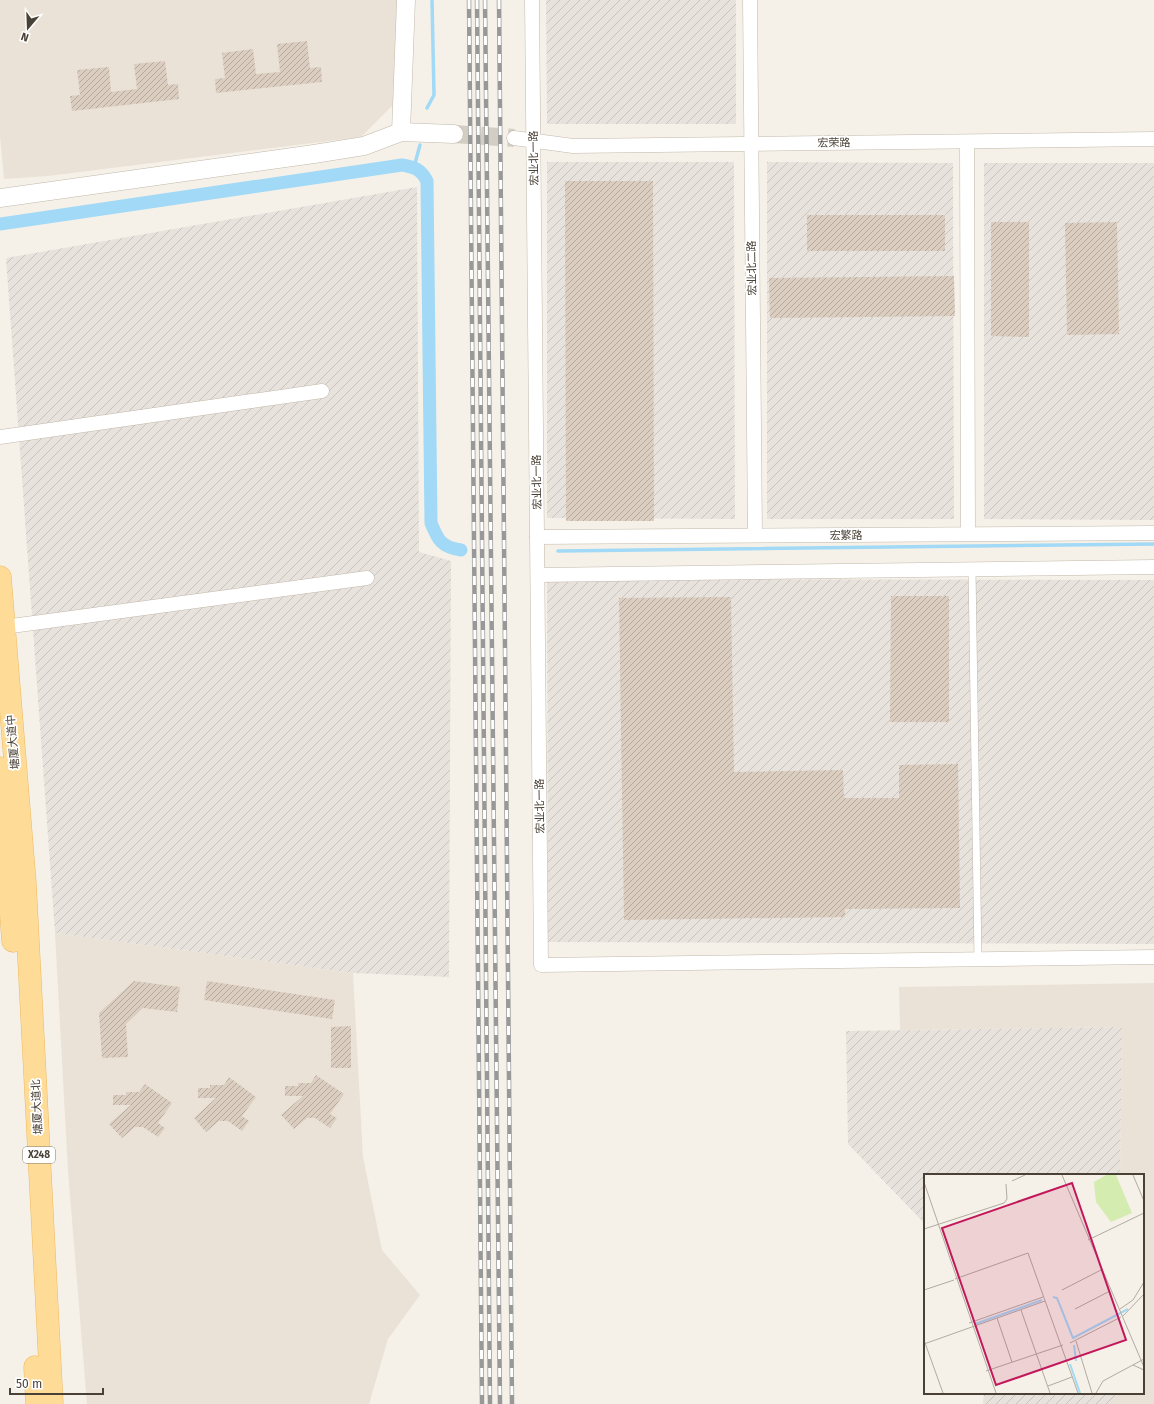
<svg xmlns="http://www.w3.org/2000/svg" width="1154" height="1404" font-family="'Fira Sans','Noto Sans SC',sans-serif">
  <style>
    .residential { fill: #eae2d6 }
    .industrial { fill: url(#industrial-furrows) }
    .lines { fill: none; stroke-linecap: round; stroke-linejoin: round }
    .stream { stroke: #a1d9f6; stroke-width: 3.5 }
    .canal { stroke: #a1d9f6; stroke-width: 13 }
    .building { fill: url(#building-hatch) }
    .tertiary-tunnel { stroke: #d3cec4; stroke-width: 18; stroke-dasharray: 18 9; stroke-linecap: butt }
    .service-casing { stroke: #c2b8aa; stroke-width: 8 }
    .minor-casing { stroke: #c2b8aa; stroke-width: 15 }
    .tertiary-casing { stroke: #c2b8aa; stroke-width: 19 }
    .primary-casing { stroke: #ecb95f; stroke-width: 23 }
    .service { stroke: #fff; stroke-width: 7 }
    .minor { stroke: #fff; stroke-width: 14 }
    .tertiary { stroke: #fff; stroke-width: 18 }
    .primary { stroke: #ffdb98; stroke-width: 22 }
    .rail-casing { stroke: #989898; stroke-width: 4.5 }
    .rail { stroke: #fff; stroke-width: 3; stroke-dasharray: 9; stroke-linecap: butt }
    .labels { text-anchor: middle; dominant-baseline: central; stroke-width: 3.5; stroke-linejoin: round; paint-order: stroke }
    .shield { fill: #fff; stroke: #807a72; stroke-width: 1 }
    .shield-label { font-size: 10px; font-weight: bold; fill: #4a4136 }
    .street-label { font-size: 11px; fill: #4a4136; stroke: #fff }
    .inset-river { fill: none; stroke: #a1d9f6; stroke-width: 2 }
    .inset-road { fill: none; stroke: #b1aba1; stroke-width: 1 }
    .view { fill: #c2185b; fill-opacity: 0.15; stroke: #c2185b; stroke-width: 2 }
    .inset-edge { fill: none; stroke: #4a4136; stroke-width: 2 }
  </style>
  <defs>
    <pattern id="industrial-furrows" width="10" height="10" patternUnits="userSpaceOnUse"><rect width="10" height="10" fill="#e8e2dd"/><path d="M-1 1l2-2M0 10L10 0M9 11l2-2" fill="none" stroke="#c8c3be"/></pattern>
    <pattern id="building-hatch" width="6" height="6" patternUnits="userSpaceOnUse"><rect width="6" height="6" fill="#dbcec0"/><path d="M-1 1l2-2M0 6l6-6M5 7l2-2" fill="none" stroke="#b4a99d"/></pattern>
  </defs>
  <rect width="100%" height="100%" fill="#f5f1e8"/>
  <g class="residential">
    <polygon points="0,0 398,0 396,102 361,137 48,176 4,179 0,136"/>
    <polygon points="55,933 353,973 363,1157 382,1250 420,1295 388,1339 369,1404 87,1404 68,1171"/>
    <polygon points="1154,983 1154,1404 1115,1404 1115,1393 1143,1393 1143,1175 1120,1175 1122,1027 900,1030 899,987"/>
  </g>
  <g class="industrial">
    <polygon points="546,0 736,0 736,124 547,124"/>
    <polygon points="547,162 734,162 735,519 547,518"/>
    <polygon points="767,162 953,163 954,519 767,519"/>
    <polygon points="984,163 1154,163 1154,520 984,519"/>
    <polygon points="417,187 419,552 451,561 449,977 353,973 55,933 6,258"/>
    <polygon points="547,579 1154,580 1154,944 548,942"/>
    <polygon points="1122,1027 1120,1175 925,1175 925,1224 848,1144 846,1031"/>
    <polygon points="984,1393 1115,1393 1115,1404 983,1404"/>
  </g>
  <g class="lines">
    <g class="stream">
      <polyline points="427,108 434,95 432,0"/>
      <polyline points="414,167 420,145"/>
      <polyline points="558,551 1154,544"/>
    </g>
    <path class="canal" d="M0,224L402,165C414,167 421,169 427,181L431,523C438,540 441,547 461,550"/>
  </g>
  <g class="building">
    <polygon points="307,41 310,68 321,67 322,82 216,93 215,79 225,78 222,53 253,49 256,74 280,72 277,44"/>
    <polygon points="165,61 168,85 178,84 179,99 72,111 70,96 80,95 77,70 109,67 111,92 137,89 134,64"/>
    <polygon points="565,181 653,181 654,521 566,521"/>
    <rect x="807" y="215" width="138" height="36"/>
    <polygon points="991,222 1029,222 1029,337 991,336"/>
    <polygon points="1117,222 1119,334 1067,335 1065,223"/>
    <polygon points="954,276 955,316 770,318 769,278"/>
    <polygon points="891,596 949,596 949,722 890,722"/>
    <polygon points="731,597 734,772 843,770 844,798 899,798 899,765 958,764 960,908 845,909 845,917 624,920 619,598"/>
    <polygon points="134,981 180,987 177,1012 143,1008 126,1024 128,1057 102,1058 99,1013"/>
    <polygon points="207,981 335,1000 332,1019 204,1000"/>
    <polygon points="351,1026 351,1068 331,1068 331,1027"/>
    <polygon points="316,1075 344,1094 330,1114 337,1118 330,1128 315,1118 307,1118 294,1129 281,1115 303,1096 285,1096 285,1086 298,1086 298,1083 311,1083"/>
    <polygon points="229,1077 256,1097 242,1116 249,1121 242,1131 228,1121 219,1121 206,1132 194,1118 216,1098 198,1098 198,1088 210,1088 210,1085 224,1085"/>
    <polygon points="145,1084 172,1103 158,1123 165,1128 158,1137 143,1127 135,1127 122,1138 109,1124 131,1105 113,1105 113,1095 126,1095 126,1092 139,1092"/>
  </g>
  <g class="lines">
    <polyline class="tertiary-tunnel" points="454,134 514,138"/>
    <g class="service-casing">
      <polyline id="service" points="972,569 978,960"/>
    </g>
    <g class="minor-casing">
      <g id="minor">
        <polyline points="532,0 541,965 1154,957"/>
        <polyline points="750,0 755,535"/>
        <polyline points="514,138 573,146 1154,139"/>
        <polyline points="967,142 968,534"/>
        <polyline points="0,437 322,391"/>
        <polyline points="537,537 1154,533"/>
        <polyline points="538,575 1154,567"/>
        <polyline points="4,627 367,578"/>
      </g>
    </g>
    <g class="tertiary-casing">
      <g id="tertiary">
        <polyline points="401,132 406,0"/>
        <polyline points="0,198 314,154 364,146 401,132 454,134"/>
      </g>
    </g>
    <g class="primary-casing">
      <g id="primary">
        <polyline points="0,577 25,883 52,1404"/>
        <polyline points="0,768 13,941"/>
        <polyline points="35,1367 37,1404"/>
      </g>
    </g>
    <use href="#service" class="service"/>
    <use href="#minor" class="minor"/>
    <use href="#tertiary" class="tertiary"/>
    <use href="#primary" class="primary"/>
    <g class="rail-casing">
      <g id="rail">
        <polyline points="469,0 482,1404"/>
        <polyline points="477,0 490,1404"/>
        <polyline points="485,0 500,1404"/>
        <polyline points="499,0 512,1404"/>
      </g>
    </g>
    <use href="#rail" class="rail"/>
  </g>
  <g class="labels">
    <rect class="shield" x="23" y="1147" width="32" height="16" rx="3"/>
    <g class="shield-label">
      <text x="39" y="1155">X248</text>
    </g>
    <g class="street-label">
      <text transform="translate(834 143) rotate(-1)">宏荣路</text>
      <text transform="translate(534 158) rotate(-91)">宏业北一路</text>
      <text transform="translate(752 268) rotate(-91)">宏业北二路</text>
      <text transform="translate(537 482) rotate(-91)">宏业北一路</text>
      <text x="846" y="535">宏繁路</text>
      <text transform="translate(13 742) rotate(-95)">塘厦大道中</text>
      <text transform="translate(540 806) rotate(-91)">宏业北一路</text>
      <text transform="translate(37 1107) rotate(-93)">塘厦大道北</text>
    </g>
  </g>
  <g transform="translate(924 1174)">
    <rect width="220" height="220" fill="#f5f1e8"/>
    <path d="M182,1H192L208,39L187,48L172,28L170,8Z" fill="#d4ecaf"/>
    <path class="inset-river" d="M129,123L133,124L149,164L204,135M51,150L118,126M150,171L152,187M146,190L156,219"/>
    <path class="inset-road" d="M138,1L220,193M209,1L220,27M88,7L101,1M0,8L72,219M0,55L80,29L83,25L82,10M164,66L220,39M31,105L104,79L154,219M0,116L30,106M138,116L177,96M151,135L186,117M196,135L209,126L220,108M97,136L126,219M199,142L220,120M73,144L88,188M45,149L119,123M0,166L19,219M152,167L168,219M146,169L197,143M0,170L121,127M209,191L220,196M62,197L139,171M124,212L148,203M172,219L179,207L220,185"/>
    <path class="view" d="M148,9L202,166L72,211L18,54Z"/>
    <rect width="220" height="220" class="inset-edge"/>
  </g>
  <g transform="translate(28 28) rotate(199)" stroke="#ffffff" stroke-width="3" paint-order="stroke">
  <path d="M0-3L7 15L0 10L-7 15Z" fill="#4a4136"/>
  <text y="-6" font-size="11" font-weight="bold" text-anchor="middle" fill="#4a4136">N</text>
  </g>
  <path d="M10 1388v6h93v-6" fill="none" stroke="#4a4136" stroke-width="2"/>
  <text x="16" y="1388" font-size="12" fill="#4a4136" stroke="#ffffff" stroke-width="3" paint-order="stroke">50 m</text>
</svg>
